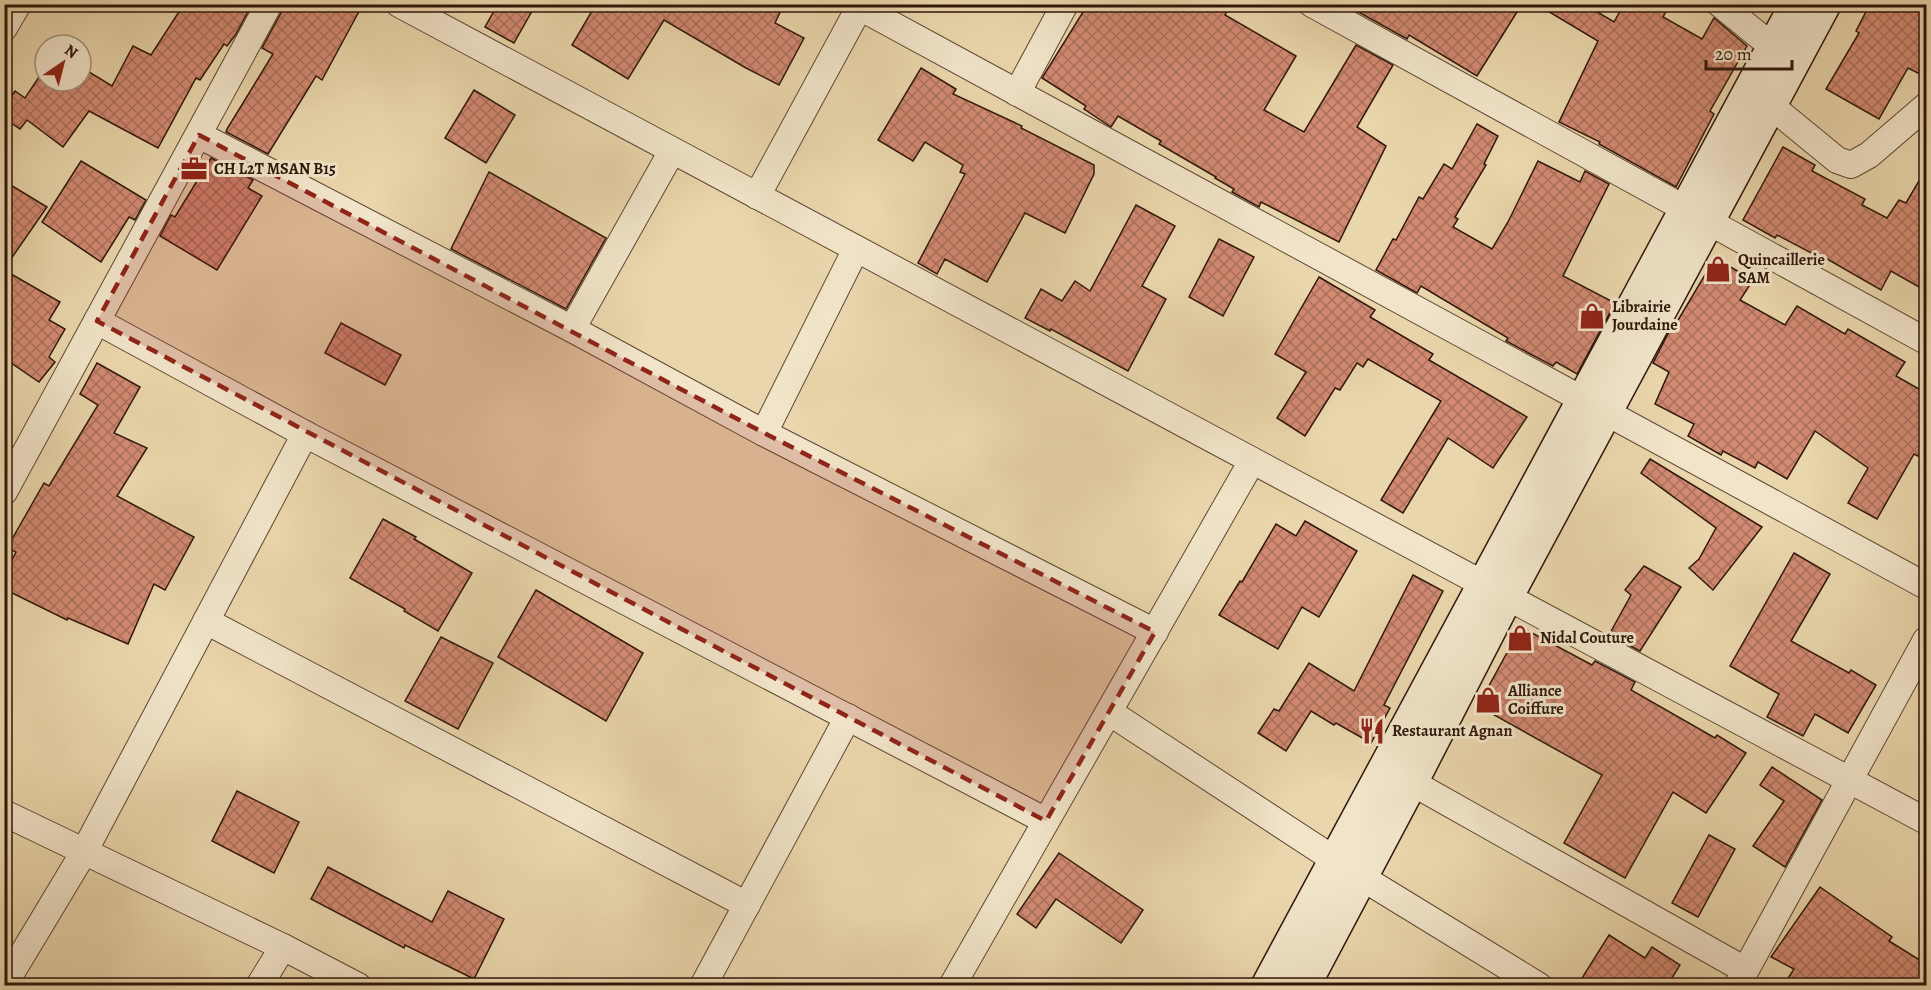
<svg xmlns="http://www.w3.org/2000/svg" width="1931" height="990" font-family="Alegreya,serif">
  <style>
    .building { fill: url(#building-cross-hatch); stroke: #2f170b; stroke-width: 1.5 }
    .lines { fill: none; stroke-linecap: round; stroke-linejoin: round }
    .street-casing { stroke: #5e4733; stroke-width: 28 }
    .secondary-casing { stroke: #2f170b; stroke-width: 36 }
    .street { stroke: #f1e4c9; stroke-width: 26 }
    .secondary { stroke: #f1e4c9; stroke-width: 33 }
    .marked { fill: #8f2418; fill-opacity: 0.2; stroke: #8f2418; stroke-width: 4.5; stroke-dasharray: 12 8; stroke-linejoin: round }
    .labels { text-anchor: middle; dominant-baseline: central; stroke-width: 6; stroke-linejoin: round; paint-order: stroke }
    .poi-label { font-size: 16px; font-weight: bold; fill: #2f170b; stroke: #f1e4c9; text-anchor: start }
  </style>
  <defs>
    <pattern id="building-cross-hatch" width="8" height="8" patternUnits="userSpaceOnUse" patternTransform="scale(1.5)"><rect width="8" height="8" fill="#d28a72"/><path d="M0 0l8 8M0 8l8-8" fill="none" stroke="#ab705c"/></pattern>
  </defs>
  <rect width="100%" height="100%" fill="#ead6ac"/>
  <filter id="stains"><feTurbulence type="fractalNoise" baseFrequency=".00333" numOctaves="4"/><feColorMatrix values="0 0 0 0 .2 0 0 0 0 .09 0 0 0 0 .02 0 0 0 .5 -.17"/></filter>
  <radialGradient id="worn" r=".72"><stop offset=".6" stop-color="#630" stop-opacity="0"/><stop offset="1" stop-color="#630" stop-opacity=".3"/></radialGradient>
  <g class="building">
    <polygon points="184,4 252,4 236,34 227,46 224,44 200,80 196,78 158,148 89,111 63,147 27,120 20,129 4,118 4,106 15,91 25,98 45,68 45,81 81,81 81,67 112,86 133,46 151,55"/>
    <polygon points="284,4 363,4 322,80 316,76 268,154 226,132 227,129 273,54 262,48 282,11"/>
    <polygon points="498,4 536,4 514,43 485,27"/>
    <polygon points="596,4 784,4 775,23 804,38 779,85 746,68 664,20 628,79 572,45"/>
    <polygon points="1088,4 1231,4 1225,15 1296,56 1264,110 1304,132 1356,45 1393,65 1357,127 1386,146 1339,242 1261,202 1259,207 1232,192 1234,189 1215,178 1216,177 1159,144 1161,141 1118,116 1111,127 1084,109 1086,106 1042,78"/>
    <polygon points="1344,4 1522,4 1477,76 1409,35 1407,39"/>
    <polygon points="1536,4 1584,4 1614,22 1624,4 1670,4 1663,17 1702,39 1714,18 1747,46 1710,111 1714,114 1676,187 1599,144 1600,142 1559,122 1598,41"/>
    <polygon points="1870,4 1926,4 1926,77 1908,68 1879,119 1826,89 1859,33 1856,31"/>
    <polygon points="921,68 956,89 953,94 1022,126 1021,128 1094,165 1094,174 1065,233 1025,213 987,282 945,259 937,274 918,263 965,174 960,172 963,165 925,142 913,161 878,140"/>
    <polygon points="474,90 515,115 486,163 445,138"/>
    <polygon points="1477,124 1498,136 1484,164 1486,165 1455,217 1458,219 1453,227 1492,249 1508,222 1538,161 1580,182 1585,171 1609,184 1563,276 1615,303 1577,374 1556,362 1553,366 1506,341 1508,338 1421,286 1417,293 1376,270 1393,239 1396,240 1419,197 1423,199 1444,164 1452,169"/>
    <polygon points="1783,147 1815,165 1812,171 1865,199 1862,205 1887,218 1899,200 1906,203 1926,169 1926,291 1891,271 1881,290 1822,256 1821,258 1777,235 1775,238 1743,220"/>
    <polygon points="211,158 253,180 248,188 262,196 217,270 160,236 171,215 175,217"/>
    <polygon points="81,161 146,200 135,220 129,217 101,262 42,222"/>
    <polygon points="489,172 606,238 566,309 451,249"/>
    <polygon points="4,181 47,207 4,269"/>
    <polygon points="1136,205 1175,226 1142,286 1166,299 1128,371 1051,329 1050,331 1025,318 1041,289 1062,301 1075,281 1090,291"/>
    <polygon points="1219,239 1254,257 1223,316 1189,297"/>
    <polygon points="1715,258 1753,280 1740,300 1785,325 1797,306 1845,334 1848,329 1905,362 1896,376 1926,393 1926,460 1914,454 1877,519 1848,503 1868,468 1815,431 1787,479 1758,462 1755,468 1723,451 1721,455 1688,436 1694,424 1655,404 1669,372 1653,363 1672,326 1674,327"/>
    <polygon points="4,270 60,302 49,320 65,329 49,357 55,362 39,382 4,358"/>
    <polygon points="1319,277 1375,310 1370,317 1433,354 1429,360 1527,417 1493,468 1448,438 1403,513 1381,500 1441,401 1368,359 1363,367 1357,363 1340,390 1335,388 1305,436 1277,418 1306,372 1275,354"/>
    <polygon points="341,323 401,355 385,385 325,353"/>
    <polygon points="97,363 140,387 114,433 147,448 117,496 194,537 165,590 154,584 128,644 68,618 67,620 4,589 4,575 16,552 7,548 44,483 49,486 98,405 80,394"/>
    <polygon points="1650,459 1762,527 1713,590 1689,568 1699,559 1716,528 1641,473"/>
    <polygon points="383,519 416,537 414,539 472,573 438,631 404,611 405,609 350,578"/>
    <polygon points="1305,521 1357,551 1319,617 1302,607 1278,649 1219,615 1240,581 1242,582 1276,524 1296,536"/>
    <polygon points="1794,553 1830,574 1791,641 1849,673 1851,670 1876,685 1848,733 1815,714 1803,736 1767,717 1779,694 1730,666"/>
    <polygon points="1644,566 1681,587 1640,651 1609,635 1631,595 1625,590"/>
    <polygon points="1413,575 1443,591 1384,705 1390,708 1371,743 1336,723 1334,725 1311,711 1286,751 1258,733 1274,709 1279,711 1309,663 1354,691"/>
    <polygon points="536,590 643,653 606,721 498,657"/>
    <polygon points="1521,627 1592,665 1595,661 1635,682 1631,690 1715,738 1717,735 1746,753 1706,813 1673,792 1625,878 1564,843 1602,775 1478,706"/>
    <polygon points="441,637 493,663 458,729 405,701"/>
    <polygon points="1772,767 1822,800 1785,867 1753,846 1784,801 1760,785"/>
    <polygon points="237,791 299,822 274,873 212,841"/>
    <polygon points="1709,835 1735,849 1698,917 1672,903"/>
    <polygon points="1059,853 1143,910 1121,943 1056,899 1036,928 1017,914"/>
    <polygon points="328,867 432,922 448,891 504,919 474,979 405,945 404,948 311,899"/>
    <polygon points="1820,887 1892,937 1889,941 1926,964 1926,986 1783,986 1794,969 1771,957"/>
    <polygon points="1609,935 1645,958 1652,947 1680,965 1667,986 1577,986"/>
  </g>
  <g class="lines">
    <g class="street-casing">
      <g id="street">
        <polyline points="399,4 1926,821"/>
        <polyline points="854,4 1926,586"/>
        <polyline points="1312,4 1926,341"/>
        <polyline points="1720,4 1774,48 1789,57"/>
        <polyline points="4,28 18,4"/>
        <polyline points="1017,93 1065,4"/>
        <polyline points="1770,105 1837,160 1851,165 1869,155 1926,106"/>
        <polyline points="199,135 572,329 764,433 1155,632"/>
        <polyline points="757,196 859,8"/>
        <polyline points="97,321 305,434 1046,821"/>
        <polyline points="572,329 672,151"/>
        <polyline points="764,433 856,249"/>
        <polyline points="4,492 269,4"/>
        <polyline points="206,621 747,905"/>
        <polyline points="1109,712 1361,877 1539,986"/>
        <polyline points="1411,782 1745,970"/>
        <polyline points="4,813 283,947 358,986"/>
        <polyline points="4,985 84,852 305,434"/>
        <polyline points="259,986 283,947"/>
        <polyline points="703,986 848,717"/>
        <polyline points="952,986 1252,461"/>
        <polyline points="1737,986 1926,640"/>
      </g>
    </g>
    <g class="secondary-casing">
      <g id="secondary">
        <polyline points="1268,986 1797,4"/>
        <polyline points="1303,986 1411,782 1506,597 1824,4"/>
      </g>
    </g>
    <use href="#street" class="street"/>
    <use href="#secondary" class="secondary"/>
  </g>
  <path class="marked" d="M199,135L764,433L1155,632L1046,821L97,321Z"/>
  <defs>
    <g id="office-bare" transform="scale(2.07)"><path d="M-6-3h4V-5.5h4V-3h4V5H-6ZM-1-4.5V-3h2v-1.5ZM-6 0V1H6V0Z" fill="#8f2418" stroke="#f1e4c9" stroke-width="2.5" paint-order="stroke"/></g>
    <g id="shop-bare" transform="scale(2.07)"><path d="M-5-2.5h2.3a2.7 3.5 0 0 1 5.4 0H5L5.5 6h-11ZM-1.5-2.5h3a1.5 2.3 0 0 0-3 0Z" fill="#8f2418" stroke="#f1e4c9" stroke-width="2.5" paint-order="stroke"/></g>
    <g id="restaurant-bare" transform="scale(2.07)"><path d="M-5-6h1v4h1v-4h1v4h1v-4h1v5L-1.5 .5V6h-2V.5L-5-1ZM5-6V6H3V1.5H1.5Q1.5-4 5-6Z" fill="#8f2418" stroke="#f1e4c9" stroke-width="2.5" paint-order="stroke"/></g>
  </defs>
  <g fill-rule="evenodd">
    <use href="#office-bare" x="194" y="169"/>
    <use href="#shop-bare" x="1718" y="269"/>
    <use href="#shop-bare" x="1592" y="316"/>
    <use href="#shop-bare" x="1520" y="638"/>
    <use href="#shop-bare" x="1488" y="700"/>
    <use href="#restaurant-bare" x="1372" y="731"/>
  </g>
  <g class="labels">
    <g class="poi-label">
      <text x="214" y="169">CH L2T MSAN B15</text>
      <text x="1738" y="260">Quincaillerie<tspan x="1738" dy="18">SAM</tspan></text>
      <text x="1612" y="307">Librairie<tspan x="1612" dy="18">Jourdaine</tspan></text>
      <text x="1540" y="638">Nidal Couture</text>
      <text x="1508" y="691">Alliance<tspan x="1508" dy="18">Coiffure</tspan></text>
      <text x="1392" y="731">Restaurant Agnan</text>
    </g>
  </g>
  <rect width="1931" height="990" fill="none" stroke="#ead6ac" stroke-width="24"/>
  <rect x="6" y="6" width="1919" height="978" fill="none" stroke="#2f170b" stroke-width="3"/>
  <rect x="12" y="12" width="1907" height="966" fill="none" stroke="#2f170b" stroke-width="1.5"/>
  <g transform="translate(63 63) rotate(35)"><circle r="28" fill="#f1e4c9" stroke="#a3927d" stroke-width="1.5"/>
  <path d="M0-4.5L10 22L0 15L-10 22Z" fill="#8f2418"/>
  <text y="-9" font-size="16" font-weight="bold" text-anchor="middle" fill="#2f170b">N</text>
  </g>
  <path d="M1706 60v9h86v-9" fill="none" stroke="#2f170b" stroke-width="3"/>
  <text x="1715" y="60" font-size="18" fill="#2f170b" stroke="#f1e4c9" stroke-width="4.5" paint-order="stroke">20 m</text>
  <rect width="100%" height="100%" filter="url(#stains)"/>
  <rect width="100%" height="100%" fill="url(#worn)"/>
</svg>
